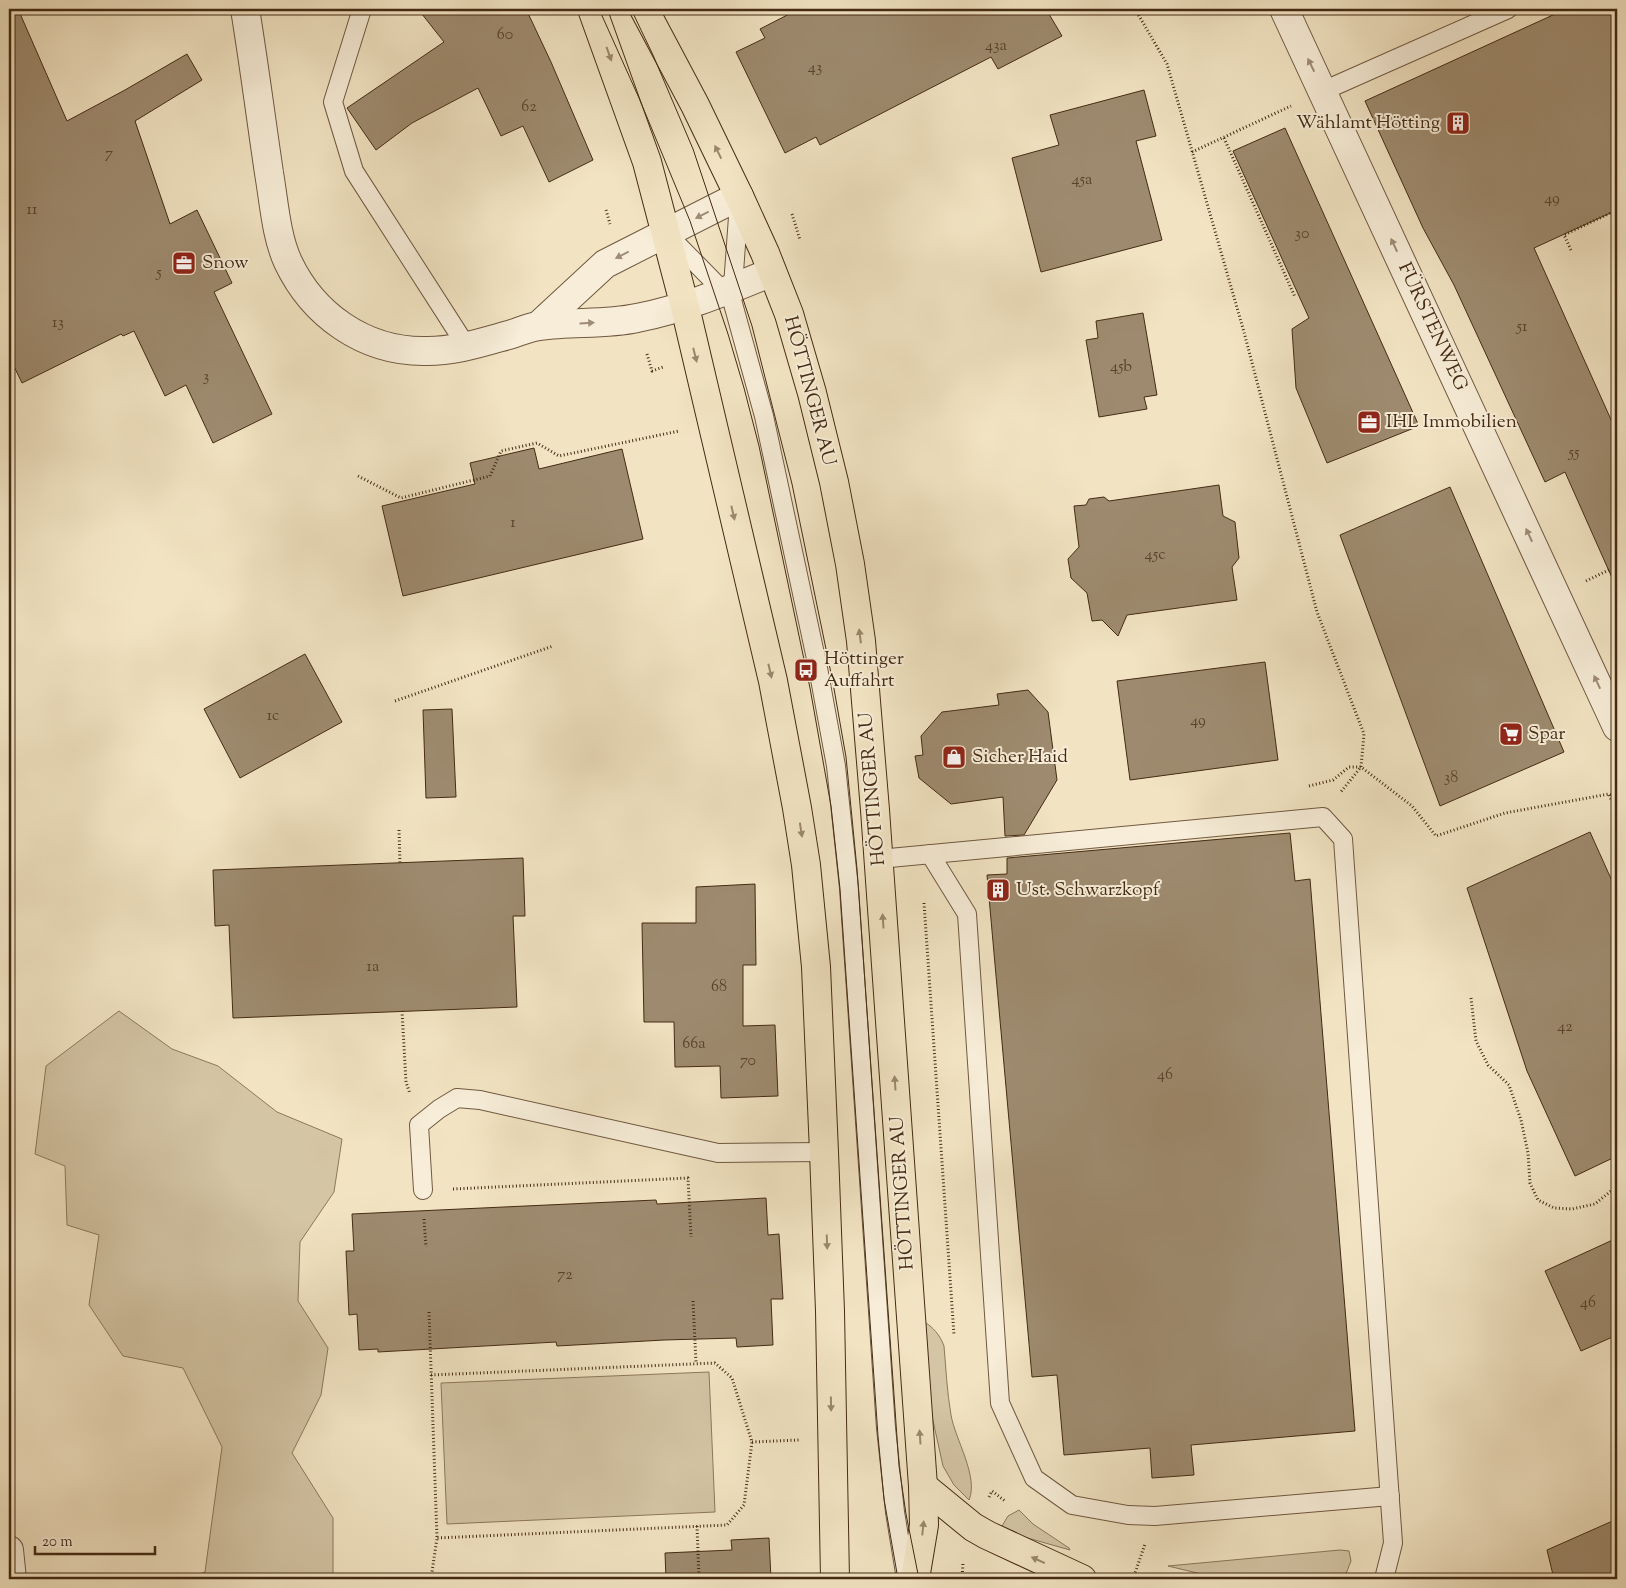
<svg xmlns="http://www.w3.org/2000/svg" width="1626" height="1588" font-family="'Sorts Mill Goudy',serif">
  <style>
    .green { fill: #d4c5a5; stroke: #8c785c }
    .building { fill: #9e8b6f; stroke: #442b14 }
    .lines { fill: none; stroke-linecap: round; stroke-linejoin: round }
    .service-casing { stroke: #705940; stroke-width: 20 }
    .minor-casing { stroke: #705940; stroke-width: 30 }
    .tertiary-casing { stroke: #705940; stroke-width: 30 }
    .primary-casing { stroke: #442b14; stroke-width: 30 }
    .path { stroke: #442b14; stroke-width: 3; stroke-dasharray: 1 2.5; stroke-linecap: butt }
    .service { stroke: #f7edd8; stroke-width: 18 }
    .minor { stroke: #f7edd8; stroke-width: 28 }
    .tertiary { stroke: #f7edd8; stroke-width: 28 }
    .primary { stroke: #f2e4c3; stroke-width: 28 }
    .tram { stroke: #442b14; stroke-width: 1 }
    .oneway { fill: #9b886c }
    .oneway2 { fill: #9e8c76 }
    .labels { text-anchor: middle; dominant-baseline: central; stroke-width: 4; stroke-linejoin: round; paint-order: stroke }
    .number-label { font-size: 16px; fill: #5a432b }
    .poi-label { font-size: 19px; fill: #442b14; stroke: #f7edd8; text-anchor: start }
    .street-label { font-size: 19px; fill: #442b14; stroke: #f7edd8 }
  </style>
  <rect width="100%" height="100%" fill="#f2e4c3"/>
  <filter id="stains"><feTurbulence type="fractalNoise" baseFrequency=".004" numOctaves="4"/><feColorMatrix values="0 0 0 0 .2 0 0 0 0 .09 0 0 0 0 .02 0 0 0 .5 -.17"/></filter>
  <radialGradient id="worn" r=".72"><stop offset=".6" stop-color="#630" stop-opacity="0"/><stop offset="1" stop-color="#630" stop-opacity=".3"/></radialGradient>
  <g class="green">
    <polygon points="119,1011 172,1049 218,1066 277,1112 342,1139 334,1192 300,1242 298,1301 328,1348 321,1395 292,1453 333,1518 333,1575 330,1579 187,1579 205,1572 222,1447 183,1368 123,1356 89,1305 99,1235 67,1225 65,1166 35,1154 46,1066"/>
    <path d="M923,1321C933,1327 940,1335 944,1346C946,1369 947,1392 951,1415C955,1439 979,1477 969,1500L954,1485L943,1466L928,1398Z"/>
    <polygon points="709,1372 715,1512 447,1524 441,1383"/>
    <polygon points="1019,1510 1033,1524 1069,1548 1070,1550 1017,1535 1002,1526 1008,1516"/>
    <polygon points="1340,1550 1349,1551 1351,1561 1344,1579 1222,1579 1168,1566"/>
  </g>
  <g class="building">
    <polygon points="9,9 18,9 67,121 125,90 187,54 202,80 135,121 170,224 197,210 232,283 214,292 272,414 213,443 186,385 165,396 134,331 123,336 121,334 22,383 9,356"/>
    <polygon points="418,9 526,9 551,62 593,160 549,182 523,126 501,136 478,88 412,123 376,150 347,108 444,42"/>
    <polygon points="799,9 1046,9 1062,36 998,69 991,57 820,145 816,137 785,153 736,52 765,38 760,29"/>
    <polygon points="1566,9 1617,9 1617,210 1534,248 1617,433 1617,589 1565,472 1545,482 1454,285 1423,228 1365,101"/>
    <polygon points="1144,90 1156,136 1136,141 1162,240 1041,272 1012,158 1059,145 1050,115"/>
    <polygon points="1285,128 1419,426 1327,463 1296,388 1292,329 1309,318 1233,151"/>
    <polygon points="1143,313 1157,395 1144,397 1147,409 1099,417 1086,340 1098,338 1096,321"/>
    <polygon points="534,448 539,469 622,449 643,539 403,596 382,506 475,484 470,463"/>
    <polygon points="1219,485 1223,516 1235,522 1239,558 1232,567 1237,600 1127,615 1118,636 1102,620 1092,621 1087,593 1071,578 1068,559 1079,547 1074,506 1086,505 1089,499 1104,497 1109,501"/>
    <polygon points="1450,487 1564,752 1440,806 1340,535"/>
    <polygon points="305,654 342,722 240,778 204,709"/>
    <polygon points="1265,662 1278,760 1130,780 1117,681"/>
    <polygon points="1028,690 1048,712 1057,780 1024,835 1005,836 1003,797 951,804 919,778 915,756 923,755 921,736 942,712 999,705 997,694"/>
    <polygon points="452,709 456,797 426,798 423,710"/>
    <polygon points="1590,832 1617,892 1617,1156 1575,1176 1527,1071 1467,888"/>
    <polygon points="1290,833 1295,881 1310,879 1355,1431 1191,1445 1194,1475 1152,1478 1150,1448 1064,1455 1057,1375 1032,1377 987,875 1007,874 1007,858"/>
    <polygon points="523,858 525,916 513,916 517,1007 233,1018 229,925 215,926 213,870"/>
    <polygon points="755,884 756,965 743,965 743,1026 775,1025 778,1096 721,1098 720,1066 675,1067 674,1022 644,1022 642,923 696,923 696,887"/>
    <polygon points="766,1198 768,1235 779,1234 783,1299 771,1299 773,1345 737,1347 736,1338 664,1340 557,1346 556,1342 378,1352 378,1349 359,1350 357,1314 349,1315 346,1251 354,1251 352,1214 656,1200 657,1204"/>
    <polygon points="1617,1238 1617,1335 1581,1351 1545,1271"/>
    <polygon points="1617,1519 1617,1579 1554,1579 1547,1550"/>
    <polygon points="769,1538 771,1579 666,1579 665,1553 732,1550 731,1540"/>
  </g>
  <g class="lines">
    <g class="service-casing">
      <g id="service">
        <polyline points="362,9 333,102 354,171 467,347"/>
        <polyline points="1323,91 1508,9"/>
        <polyline points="739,203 732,300 764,416 818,668 836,766 849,888 886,1428 895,1512 906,1579"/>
        <polyline points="669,236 730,298"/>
        <polyline points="930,854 967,914 1000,1403 1034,1478 1072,1505 1128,1515 1155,1516 1390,1496"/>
        <polyline points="879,859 1323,817 1343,839 1393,1543 1384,1579"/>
        <polyline points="423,1190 419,1125 439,1109 457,1098 480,1100 718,1153 824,1152"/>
      </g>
    </g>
    <g class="minor-casing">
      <polyline id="minor" points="1284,9 1617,727"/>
    </g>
    <g class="tertiary-casing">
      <g id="tertiary">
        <path d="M245,9C254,64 261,119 269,173C274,202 276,236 288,262C313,315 364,351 423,351C454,352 483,342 512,334C521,331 530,327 539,326C571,321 605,325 637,318C684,309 728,290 772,272"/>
        <polyline points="538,326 605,264 739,196"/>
        <polyline points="9,1550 12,1579"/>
      </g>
    </g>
    <g class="primary-casing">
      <g id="primary">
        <polyline points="592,9 647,162 685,307 773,681 797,808 806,865 816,967 824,1152 830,1311 835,1579"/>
        <polyline points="644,9 695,105 739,196 765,253 789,314 812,393 834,482 850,564 861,641 875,810 923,1486 924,1525 915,1579"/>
        <polyline points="923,1486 973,1527 987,1535 1082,1579"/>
      </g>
    </g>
    <g class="path">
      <polyline points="1135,9 1167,64 1244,332 1317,612 1364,734 1361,767 1340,793"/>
      <polyline points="1224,138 1295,297"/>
      <polyline points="1192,152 1291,106"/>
      <polyline points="606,210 610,224"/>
      <polyline points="792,214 800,240"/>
      <polyline points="1571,250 1564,235 1617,210"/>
      <polyline points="647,354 652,371 663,367"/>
      <polyline points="358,476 401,498 490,476 501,451 537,443 559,456 679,431"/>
      <polyline points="1586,581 1617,566"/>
      <polyline points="395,701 553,646"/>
      <polyline points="1309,786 1333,780 1349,767 1361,767 1412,806 1436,836 1505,813 1609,794 1617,797"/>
      <polyline points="1609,795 1617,812"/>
      <polyline points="399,830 400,864"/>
      <polyline points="924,903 954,1335"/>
      <polyline points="1471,998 1476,1041 1488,1065 1509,1085 1521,1120 1528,1153 1530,1183 1538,1200 1554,1208 1572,1209 1595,1204 1617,1186"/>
      <polyline points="402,1011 406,1082 410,1094"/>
      <polyline points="453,1189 688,1178 691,1237"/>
      <polyline points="424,1219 426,1247"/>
      <polyline points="693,1301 696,1363"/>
      <polyline points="429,1312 437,1538 431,1579"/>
      <polyline points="431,1375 715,1363 732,1378 752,1442 744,1505 727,1525 437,1538"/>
      <polyline points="752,1442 799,1440"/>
      <polyline points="989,1497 992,1491 1005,1501"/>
      <polyline points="697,1526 699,1579"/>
      <polyline points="962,1579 963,1562"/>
      <polyline points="1133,1579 1145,1544"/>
    </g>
    <use href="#service" class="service"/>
    <use href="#minor" class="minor"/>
    <use href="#tertiary" class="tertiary"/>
    <use href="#primary" class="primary"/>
    <g class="tram">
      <polyline points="599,9 639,98 690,221 728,334 744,388 759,446 810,688 831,806 840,889 878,1436 884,1499 898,1579"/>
      <polyline points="631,9 653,55 693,149 752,326 792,484 833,683 846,757 857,869 899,1466 906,1514 919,1579"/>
    </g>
  </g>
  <defs><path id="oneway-solid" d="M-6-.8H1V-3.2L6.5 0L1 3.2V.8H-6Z" transform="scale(1.25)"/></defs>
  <g class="oneway">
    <use href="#oneway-solid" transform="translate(609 54) rotate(70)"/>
    <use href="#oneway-solid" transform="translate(718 152) rotate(-116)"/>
    <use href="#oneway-solid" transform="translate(695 355) rotate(76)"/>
    <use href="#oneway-solid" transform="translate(733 513) rotate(77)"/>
    <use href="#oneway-solid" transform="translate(860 636) rotate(-97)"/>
    <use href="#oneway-solid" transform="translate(770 671) rotate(77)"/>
    <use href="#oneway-solid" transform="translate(801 830) rotate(81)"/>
    <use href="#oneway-solid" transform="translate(883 921) rotate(-94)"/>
    <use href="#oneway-solid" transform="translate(895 1083) rotate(-94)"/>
    <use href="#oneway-solid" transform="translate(827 1242) rotate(88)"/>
    <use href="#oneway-solid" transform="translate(831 1404) rotate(89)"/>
    <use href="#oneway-solid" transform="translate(920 1437) rotate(-94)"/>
    <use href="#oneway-solid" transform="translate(923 1528) rotate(-84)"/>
    <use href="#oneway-solid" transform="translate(1038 1560) rotate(-156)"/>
  </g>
  <g class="oneway2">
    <use href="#oneway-solid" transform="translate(1311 65) rotate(-116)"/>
    <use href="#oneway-solid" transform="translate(702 215) rotate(153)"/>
    <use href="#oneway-solid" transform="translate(1394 245) rotate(-115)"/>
    <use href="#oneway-solid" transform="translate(622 255) rotate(153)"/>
    <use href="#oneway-solid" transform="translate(587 323) rotate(-3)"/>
    <use href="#oneway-solid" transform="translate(1529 535) rotate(-115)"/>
    <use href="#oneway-solid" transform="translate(1597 682) rotate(-115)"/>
  </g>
  <defs>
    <g id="building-square" transform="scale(1.25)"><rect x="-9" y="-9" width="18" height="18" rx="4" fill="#8f2418" stroke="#f7edd8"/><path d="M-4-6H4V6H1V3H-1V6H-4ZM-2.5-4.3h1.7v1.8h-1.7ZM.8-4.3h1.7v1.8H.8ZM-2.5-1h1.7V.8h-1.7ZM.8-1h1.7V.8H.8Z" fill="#fff"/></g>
    <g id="office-square" transform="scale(1.25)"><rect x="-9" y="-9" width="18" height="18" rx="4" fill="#8f2418" stroke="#f7edd8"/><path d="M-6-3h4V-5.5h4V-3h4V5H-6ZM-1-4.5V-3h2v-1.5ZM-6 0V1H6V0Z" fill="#fff"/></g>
    <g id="bus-square" transform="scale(1.25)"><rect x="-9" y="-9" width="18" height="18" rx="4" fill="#8f2418" stroke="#f7edd8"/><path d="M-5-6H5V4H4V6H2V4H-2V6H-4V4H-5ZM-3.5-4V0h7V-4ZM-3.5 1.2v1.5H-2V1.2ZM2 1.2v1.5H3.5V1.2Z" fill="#fff"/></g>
    <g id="supermarket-square" transform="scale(1.25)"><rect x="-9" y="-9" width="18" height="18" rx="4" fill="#8f2418" stroke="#f7edd8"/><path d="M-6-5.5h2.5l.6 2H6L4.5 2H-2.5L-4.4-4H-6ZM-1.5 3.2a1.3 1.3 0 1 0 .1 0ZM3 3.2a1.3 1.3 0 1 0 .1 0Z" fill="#fff"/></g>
    <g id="shop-square" transform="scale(1.25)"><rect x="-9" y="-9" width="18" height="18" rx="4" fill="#8f2418" stroke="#f7edd8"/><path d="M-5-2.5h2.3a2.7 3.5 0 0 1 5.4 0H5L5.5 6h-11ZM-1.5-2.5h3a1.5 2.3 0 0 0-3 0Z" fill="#fff"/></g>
  </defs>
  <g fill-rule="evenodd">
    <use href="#building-square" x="1458" y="123"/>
    <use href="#office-square" x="184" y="263"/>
    <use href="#office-square" x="1369" y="422"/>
    <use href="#bus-square" x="806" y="670"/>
    <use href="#supermarket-square" x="1511" y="734"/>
    <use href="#shop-square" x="954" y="757"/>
    <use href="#building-square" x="998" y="890"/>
  </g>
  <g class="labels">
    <g class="number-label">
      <text x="505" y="35">60</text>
      <text x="996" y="46">43a</text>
      <text x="815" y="68">43</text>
      <text x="529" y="107">62</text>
      <text x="109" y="154">7</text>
      <text x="1082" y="180">45a</text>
      <text x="1552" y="199">49</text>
      <text x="32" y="210">11</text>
      <text x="1302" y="234">30</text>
      <text x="159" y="273">5</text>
      <text x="58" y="323">13</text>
      <text x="1522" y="327">51</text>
      <text x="1121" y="367">45b</text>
      <text x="206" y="377">3</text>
      <text x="1574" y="453">55</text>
      <text x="513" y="523">1</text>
      <text x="1155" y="555">45c</text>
      <text x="273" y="716">1c</text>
      <text x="1198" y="721">49</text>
      <text x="1451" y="778">38</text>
      <text x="373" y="967">1a</text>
      <text x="719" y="987">68</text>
      <text x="1565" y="1027">42</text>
      <text x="694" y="1044">66a</text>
      <text x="748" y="1061">70</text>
      <text x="1165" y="1075">46</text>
      <text x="565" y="1275">72</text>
      <text x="1588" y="1303">46</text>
    </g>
    <g class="poi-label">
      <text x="1440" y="123" text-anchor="end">Wählamt Hötting</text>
      <text x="202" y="263">Snow</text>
      <text x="1386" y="422">IHL Immobilien</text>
      <text x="824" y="659">Höttinger<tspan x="824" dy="22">Auffahrt</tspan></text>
      <text x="1528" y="734">Spar</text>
      <text x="972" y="757">Sicher Haid</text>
      <text x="1016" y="890">Ust. Schwarzkopf</text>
    </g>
    <g class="street-label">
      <text transform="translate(1432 327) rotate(65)">FÜRSTENWEG</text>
      <text transform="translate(809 391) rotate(75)">HÖTTINGER AU</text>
      <text transform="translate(873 789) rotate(-95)">HÖTTINGER AU</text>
      <text transform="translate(903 1193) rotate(-94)">HÖTTINGER AU</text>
    </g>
  </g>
  <rect width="1626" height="1588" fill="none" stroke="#f2e4c3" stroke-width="30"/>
  <rect x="10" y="10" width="1606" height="1568" fill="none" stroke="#442b14" stroke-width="2.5"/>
  <rect x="15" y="15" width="1596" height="1558" fill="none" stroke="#442b14"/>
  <path d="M35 1546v8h120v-8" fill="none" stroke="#442b14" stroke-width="2.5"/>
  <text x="42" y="1546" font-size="15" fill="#442b14" stroke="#f7edd8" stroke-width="4" paint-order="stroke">20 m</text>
  <rect width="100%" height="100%" filter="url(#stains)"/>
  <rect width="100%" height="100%" fill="url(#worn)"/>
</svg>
